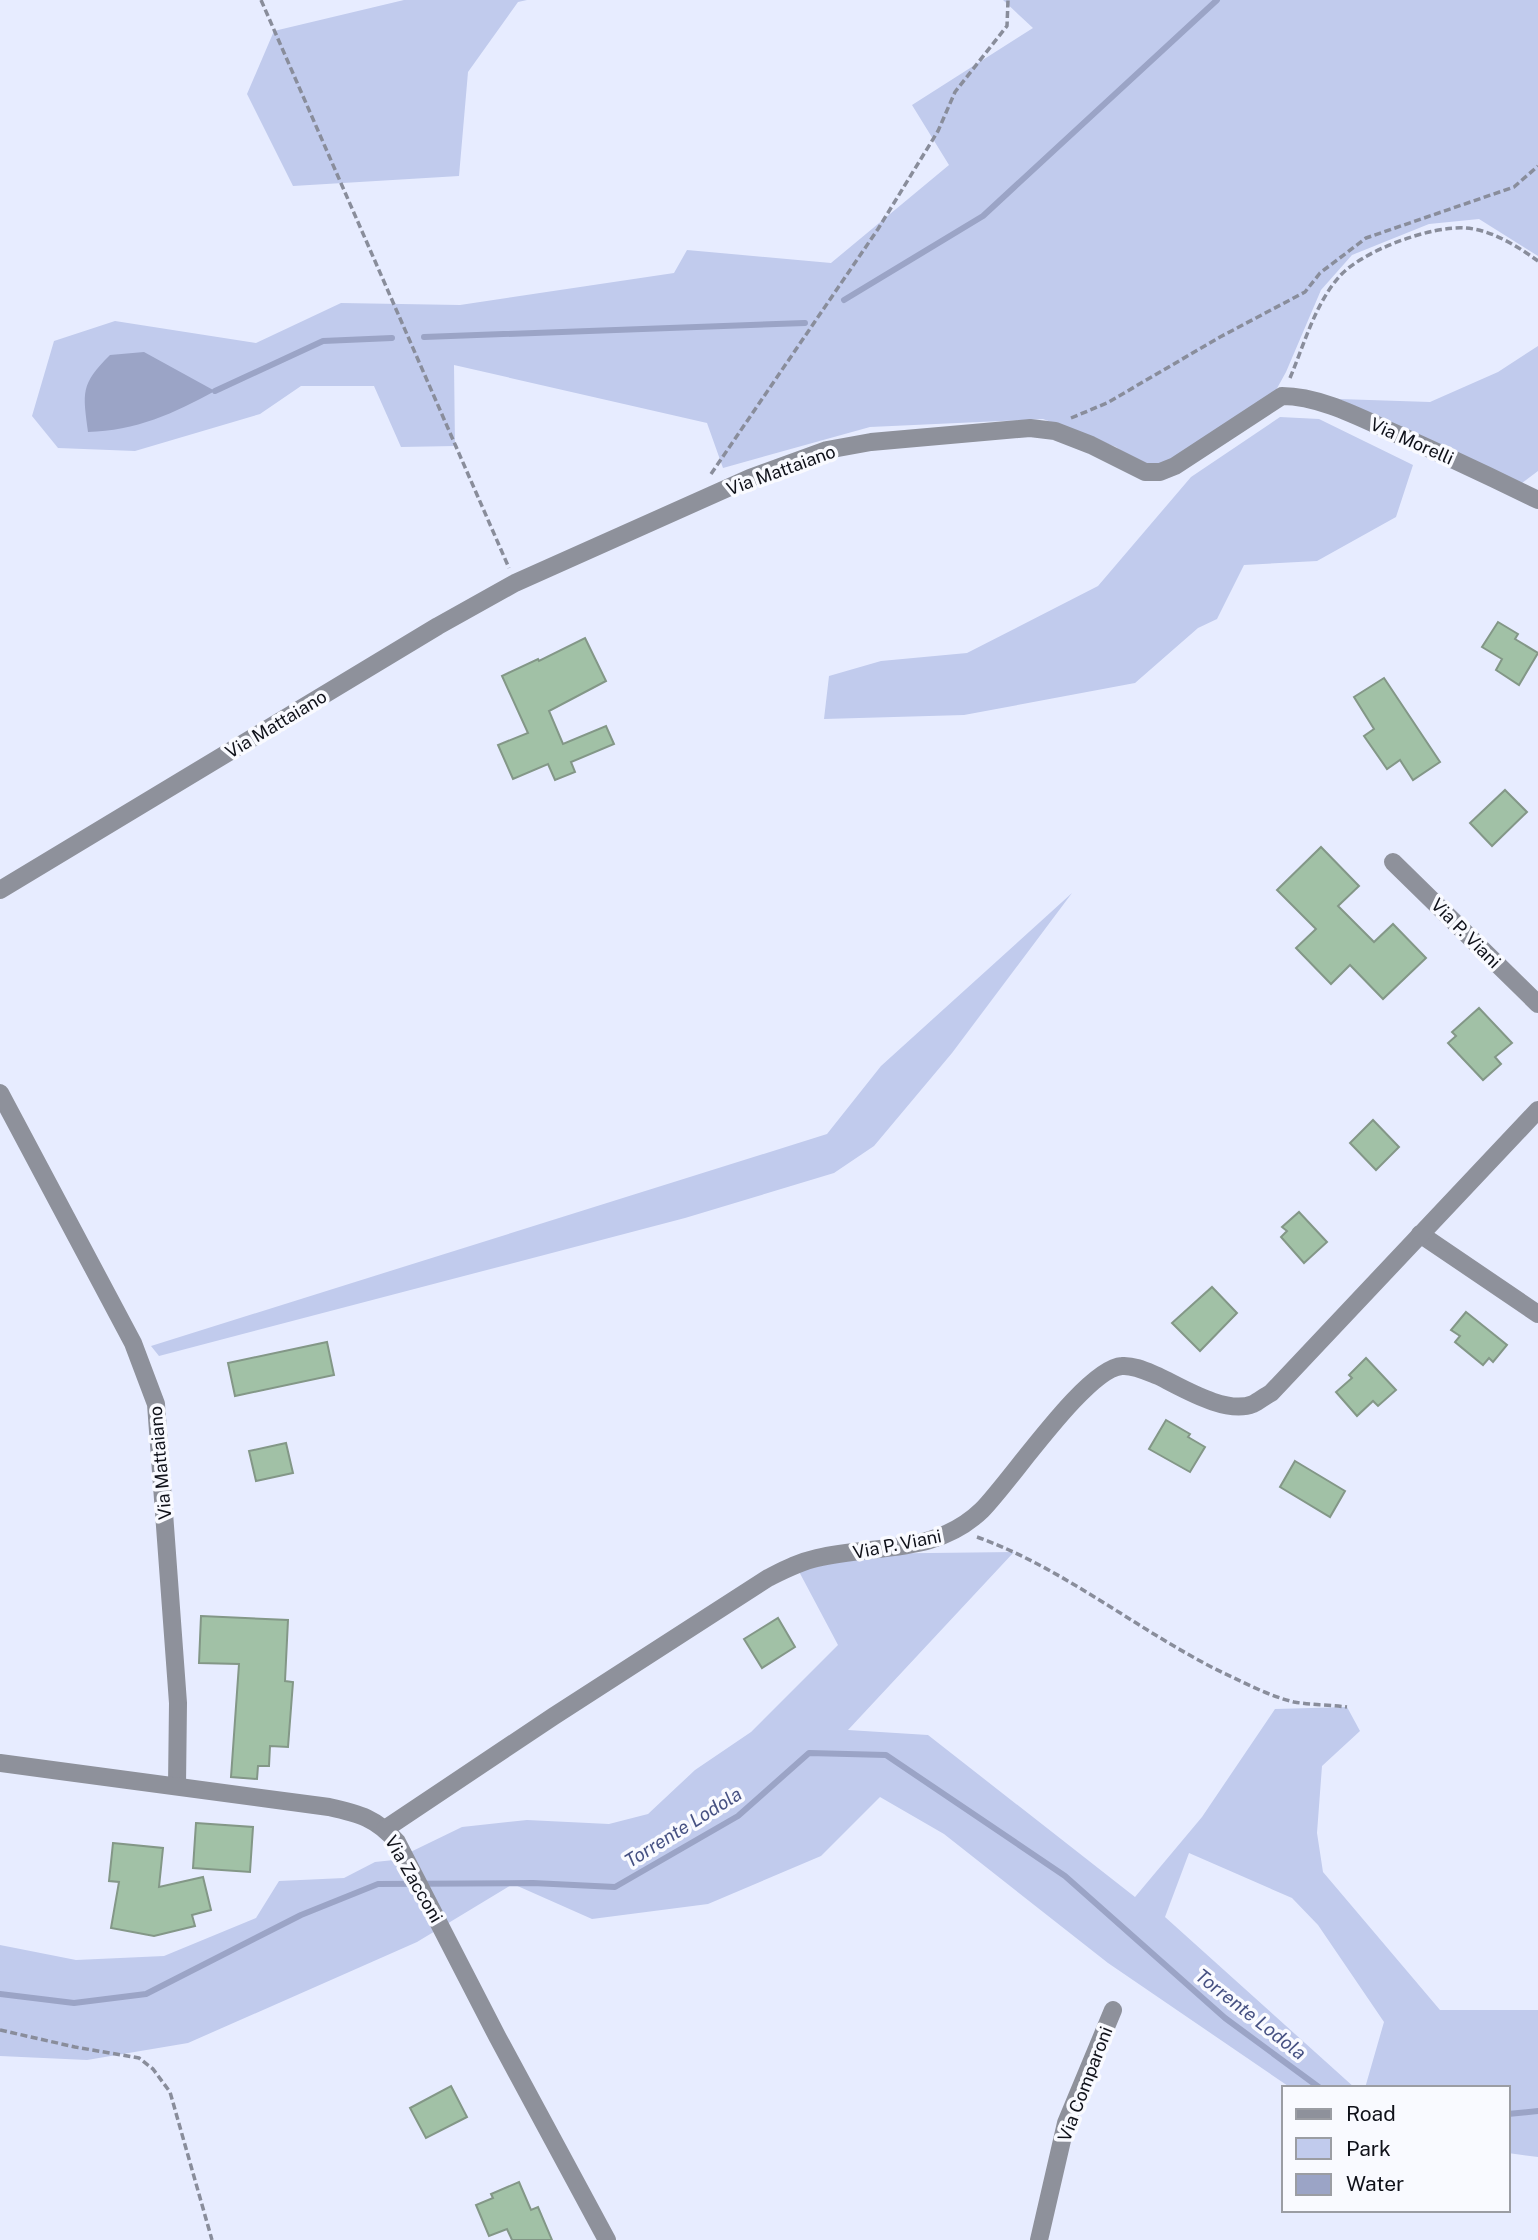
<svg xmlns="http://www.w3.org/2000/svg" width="1538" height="2240" font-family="'Public Sans',sans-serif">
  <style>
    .green { fill: #c1cbed }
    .water { fill: #9ba4c6 }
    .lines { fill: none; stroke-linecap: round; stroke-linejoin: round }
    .stream { stroke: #9ba4c6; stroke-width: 6 }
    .building { fill: #a1c1a6; stroke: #839787; stroke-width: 2 }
    .path { stroke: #898d9b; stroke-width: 3.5; stroke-dasharray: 7 3.5; stroke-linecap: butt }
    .street { stroke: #8e919b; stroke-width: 18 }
    .labels { text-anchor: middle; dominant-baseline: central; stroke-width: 7; stroke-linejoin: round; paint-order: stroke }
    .street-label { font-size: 18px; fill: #0f1119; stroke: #f9faff }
    .water-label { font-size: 19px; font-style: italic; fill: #475283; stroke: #f9faff }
  </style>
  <rect width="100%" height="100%" fill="#e7ecff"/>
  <g class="green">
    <polygon points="404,0 527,0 518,2 468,72 459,176 293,186 247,94 274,31"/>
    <polygon points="1003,0 1538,0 1538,256 1479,219 1429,224 1352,255 1321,290 1286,372 1275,392 1165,467 1138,463 1116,447 1043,419 870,427 723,468 707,423 454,365 455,446 401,447 374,386 301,386 260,414 135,451 58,448 32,416 54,341 115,321 256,343 341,303 460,305 674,273 687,250 831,263 949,165 912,105 1033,28"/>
    <polygon points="1538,346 1538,471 1522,483 1339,399 1430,402 1498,372"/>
    <polygon points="1280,417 1319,419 1413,465 1396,517 1317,561 1244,565 1217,619 1198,628 1135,683 964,715 824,719 829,676 881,661 967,653 1098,586 1191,477"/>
    <polygon points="1072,893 952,1053 874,1146 834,1173 685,1218 159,1356 151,1346 827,1134 881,1066"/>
    <polygon points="1014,1552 848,1730 928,1735 1135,1897 1202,1817 1275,1709 1347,1707 1360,1731 1322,1766 1317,1833 1323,1872 1440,2010 1538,2010 1538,2157 1508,2153 1508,2088 1365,2088 1384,2022 1318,1925 1292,1898 1189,1853 1165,1917 1355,2088 1291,2088 1108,1963 944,1834 880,1797 821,1856 708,1904 592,1919 513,1884 417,1942 188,2043 87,2060 0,2056 0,1945 76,1960 164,1956 256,1918 279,1881 344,1878 375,1862 394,1860 462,1827 527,1820 609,1824 648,1814 695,1770 751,1732 838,1645 795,1564 846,1554"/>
  </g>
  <path class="water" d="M144,352L215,391C175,413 135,431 88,432C83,392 80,385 110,355Z"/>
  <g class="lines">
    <g class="stream">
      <polyline points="844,300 983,216 1217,0"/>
      <polyline points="424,337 805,323"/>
      <polyline points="215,391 323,341 392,338"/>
      <polyline points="0,1994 74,2003 146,1994 301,1915 378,1884 533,1883 615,1887 738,1816 809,1753 886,1755 1065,1876 1225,2018 1320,2088"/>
      <polyline points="1508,2114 1538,2111"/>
    </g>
  </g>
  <g class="building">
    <polygon points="1498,622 1518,634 1515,639 1538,653 1519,685 1496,670 1502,659 1482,647"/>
    <polygon points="585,638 606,681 549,711 563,744 606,726 614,744 571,762 575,772 555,780 548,764 513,779 498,745 528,733 502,676 538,659 539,661"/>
    <polygon points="1384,678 1440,762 1413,780 1400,760 1387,769 1364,736 1374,729 1354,697"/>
    <polygon points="1505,790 1527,812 1492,846 1470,823"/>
    <polygon points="1321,847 1359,886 1338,906 1374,942 1393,924 1426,958 1383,999 1350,965 1331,984 1296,948 1316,929 1277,890"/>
    <polygon points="1479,1008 1512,1043 1495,1057 1501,1064 1483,1080 1448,1043 1456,1036 1452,1032"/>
    <polygon points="1373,1120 1399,1147 1376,1170 1350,1143"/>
    <polygon points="1299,1212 1327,1242 1304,1263 1281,1237 1287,1231 1282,1227"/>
    <polygon points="1212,1287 1237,1313 1200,1351 1172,1323"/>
    <polygon points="1466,1312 1507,1345 1493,1362 1489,1358 1483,1365 1455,1342 1460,1336 1451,1330"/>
    <polygon points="327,1342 334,1375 235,1396 228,1363"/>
    <polygon points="1366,1358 1396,1390 1378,1406 1373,1401 1357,1416 1336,1392 1352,1378 1349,1375"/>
    <polygon points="1166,1420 1190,1434 1188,1437 1205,1447 1190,1472 1149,1449"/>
    <polygon points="286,1443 293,1473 256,1481 249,1451"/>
    <polygon points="1295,1461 1345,1491 1330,1517 1280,1487"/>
    <polygon points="201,1616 288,1620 285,1681 293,1682 288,1747 270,1746 269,1766 258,1766 257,1779 231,1777 239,1664 199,1663"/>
    <polygon points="778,1618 795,1647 762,1668 744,1639"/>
    <polygon points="196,1823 253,1827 250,1872 193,1868"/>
    <polygon points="113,1843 163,1848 159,1887 203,1877 211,1910 192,1915 195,1926 154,1936 111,1928 119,1882 109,1881"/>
    <polygon points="451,2086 467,2117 426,2138 410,2108"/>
    <polygon points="519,2182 531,2210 538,2207 552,2240 512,2240 507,2229 489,2236 476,2205 493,2198 491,2194"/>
  </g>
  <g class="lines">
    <g class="path">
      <polyline points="261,0 509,568"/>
      <path d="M1290,378C1304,345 1315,304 1339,277C1361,251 1432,225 1466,228C1492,230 1517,246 1538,261"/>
      <polyline points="1071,418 1107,403 1220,337 1305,292 1320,273 1366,238 1514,187 1538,166"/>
      <polyline points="711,474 878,229 938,131 955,92 1007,26 1008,0"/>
      <path d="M977,1537C1069,1570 1145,1637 1234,1678C1253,1687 1273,1697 1294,1702C1311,1705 1330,1705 1347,1707"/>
      <polyline points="0,2030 75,2047 139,2058 153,2069 170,2092 212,2240"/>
    </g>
    <g class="street">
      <polyline points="1393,862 1538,1004"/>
      <path d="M0,890L438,626L515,583L750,478L827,450L871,442L1030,428L1055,431L1091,445L1145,472H1160L1175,466L1282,396C1318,396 1357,416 1390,431C1440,453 1489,476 1538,500"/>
      <polyline points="0,1093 133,1343 156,1404 178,1703 177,1786"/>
      <polyline points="1420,1234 1538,1314"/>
      <path d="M0,1763L329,1807C360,1814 376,1818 397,1842L498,2038L607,2240"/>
      <path d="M385,1829L554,1716L768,1578C784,1570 799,1562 817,1558C876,1544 936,1555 982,1510C1011,1481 1086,1368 1122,1366C1134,1365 1148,1372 1158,1376C1183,1388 1226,1415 1253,1404C1259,1401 1265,1396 1271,1393L1538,1110"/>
      <polyline points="1039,2240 1066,2123 1113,2010"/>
    </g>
  </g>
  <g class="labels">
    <g class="street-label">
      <text transform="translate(1412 441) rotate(24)">Via Morelli</text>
      <text transform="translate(781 470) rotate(-20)">Via Mattaiano</text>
      <text transform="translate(276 724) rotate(-31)">Via Mattaiano</text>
      <text transform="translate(1466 933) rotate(45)">Via P. Viani</text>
      <text transform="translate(160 1463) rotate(-95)">Via Mattaiano</text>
      <text transform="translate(897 1544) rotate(-11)">Via P. Viani</text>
      <text transform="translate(414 1879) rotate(60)">Via Zacconi</text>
      <text transform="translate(1085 2084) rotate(-69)">Via Comparoni</text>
    </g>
    <g class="water-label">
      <text transform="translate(683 1827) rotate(-32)">Torrente Lodola</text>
      <text transform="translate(1251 2014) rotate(38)">Torrente Lodola</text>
    </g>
  </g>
  <rect x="1282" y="2086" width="228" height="126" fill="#f9faff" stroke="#9b9da3" stroke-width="2"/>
  <rect x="1296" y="2109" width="35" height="10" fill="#8e919b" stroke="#9b9da3" stroke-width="2"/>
  <text x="1346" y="2121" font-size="21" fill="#0f1119">Road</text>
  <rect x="1296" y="2138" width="35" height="21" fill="#c1cbed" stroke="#9b9da3" stroke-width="2"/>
  <text x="1346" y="2156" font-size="21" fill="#0f1119">Park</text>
  <rect x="1296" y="2174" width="35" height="21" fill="#9ba4c6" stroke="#9b9da3" stroke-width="2"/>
  <text x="1346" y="2191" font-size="21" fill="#0f1119">Water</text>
</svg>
